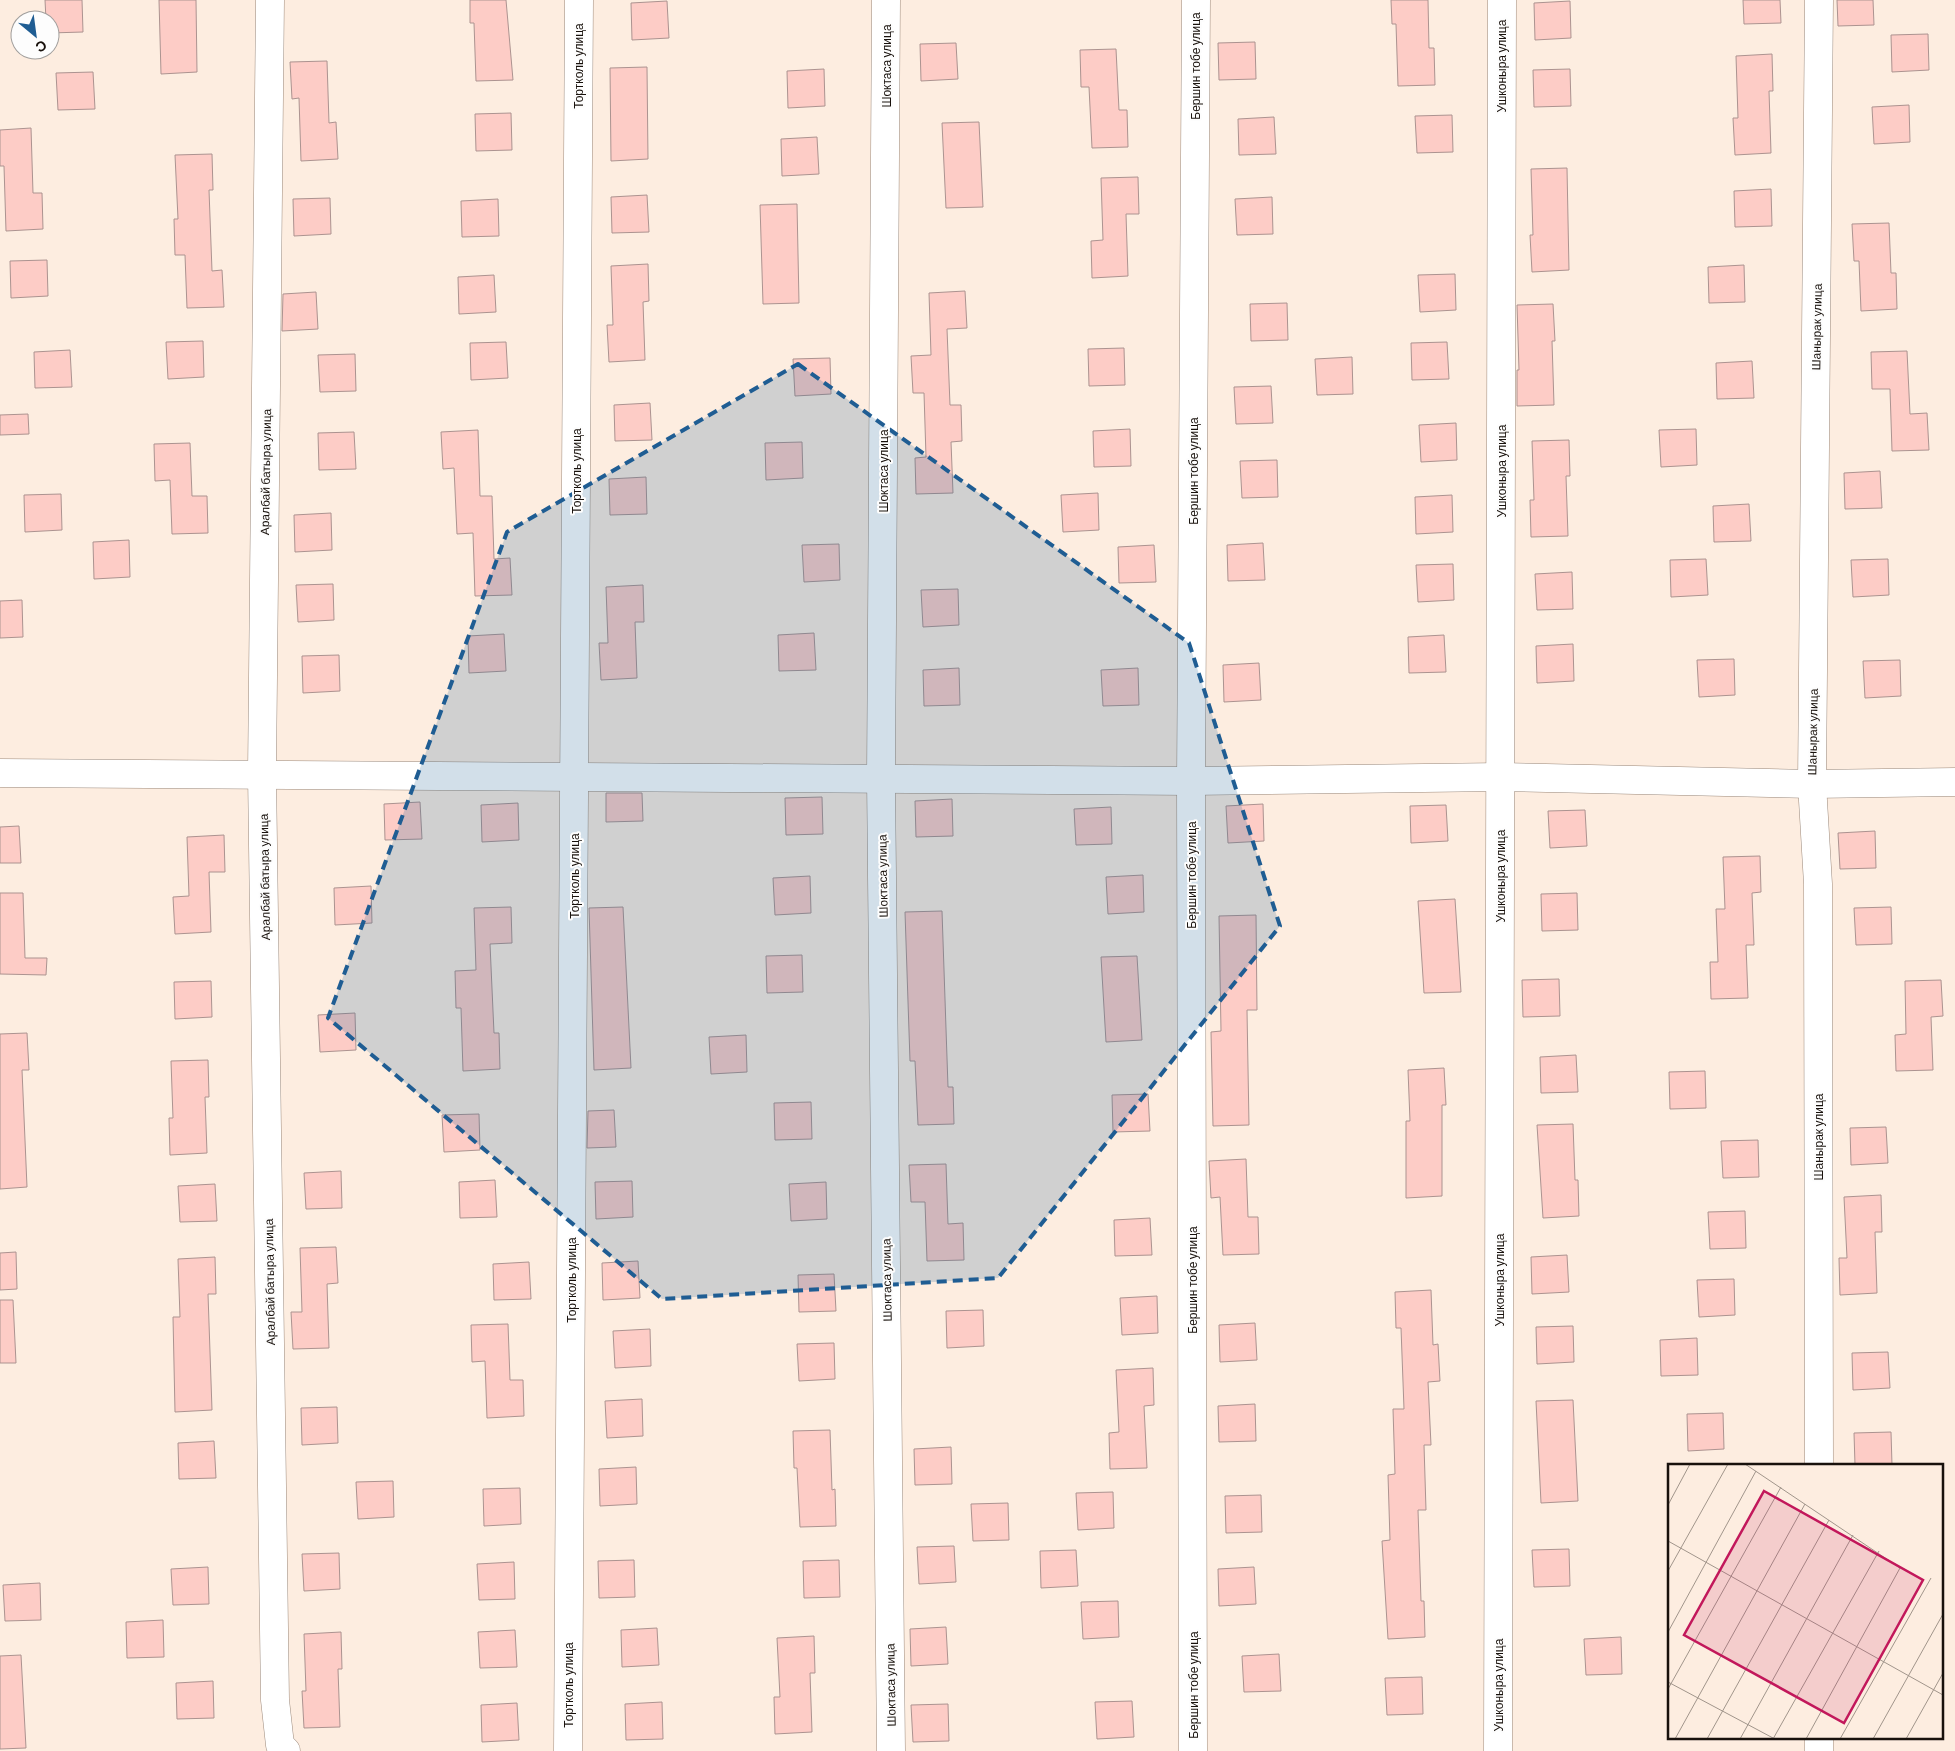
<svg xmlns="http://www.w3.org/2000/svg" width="1955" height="1751" font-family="Barlow,sans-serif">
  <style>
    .building { fill: #fdccc6; stroke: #ac9390 }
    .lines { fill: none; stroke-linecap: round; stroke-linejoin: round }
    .minor-casing { stroke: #9b897b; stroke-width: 29 }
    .minor { stroke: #fff; stroke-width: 28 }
    .marked { fill: #1f5d93; fill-opacity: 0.2; stroke: #1f5d93; stroke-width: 4; stroke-dasharray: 10 6; stroke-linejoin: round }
    .labels { text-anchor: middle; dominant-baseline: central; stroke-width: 4; stroke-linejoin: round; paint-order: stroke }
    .street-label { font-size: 12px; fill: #18110c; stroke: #fdfdfd }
    .inset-road { fill: none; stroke: #a1958b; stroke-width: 1 }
    .view { fill: #c2185b; fill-opacity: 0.15; stroke: #c2185b; stroke-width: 2.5 }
    .inset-edge { fill: none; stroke: #18110c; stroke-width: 2.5 }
  </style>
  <rect width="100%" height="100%" fill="#fdede0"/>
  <g class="building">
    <polygon points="45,0 82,0 83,32 50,33 50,20 46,20"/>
    <polygon points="159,0 196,0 197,72 161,74"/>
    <polygon points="470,0 506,0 513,80 476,81 474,23 470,23"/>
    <polygon points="1391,0 1428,0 1429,48 1434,48 1435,85 1398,86 1396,24 1392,24"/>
    <polygon points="1743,0 1780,0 1781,23 1744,24"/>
    <polygon points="1837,0 1873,0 1874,25 1838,26"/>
    <polygon points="667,1 669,38 632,40 631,3"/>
    <polygon points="1570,1 1571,38 1535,40 1534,3"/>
    <polygon points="1928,34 1929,70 1892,72 1891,35"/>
    <polygon points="1255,42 1256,79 1219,80 1218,43"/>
    <polygon points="956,43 958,79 921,81 920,44"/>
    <polygon points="1116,49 1119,110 1127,110 1128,147 1092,148 1089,87 1081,87 1080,50"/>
    <polygon points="1772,54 1773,91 1769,91 1771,153 1735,155 1733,118 1738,118 1736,56"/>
    <polygon points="327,61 329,123 336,122 338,159 301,161 299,98 292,99 290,62"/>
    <polygon points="647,67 648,159 611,161 610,68"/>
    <polygon points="824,69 825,106 788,108 787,71"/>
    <polygon points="1570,69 1571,106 1534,107 1533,70"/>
    <polygon points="93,72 95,109 58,110 56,73"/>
    <polygon points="1909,105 1910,142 1874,144 1872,107"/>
    <polygon points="511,113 512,150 476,151 475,114"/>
    <polygon points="1452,115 1453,152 1417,153 1415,116"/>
    <polygon points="1274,117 1276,154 1239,155 1238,119"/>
    <polygon points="979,122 983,207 946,208 942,123"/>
    <polygon points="31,128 33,193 42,193 43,229 6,231 4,166 0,166 0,130"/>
    <polygon points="817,137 819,174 782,176 781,139"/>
    <polygon points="212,154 213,190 209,190 212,271 222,270 224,307 187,308 185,255 175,255 174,219 178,219 175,155"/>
    <polygon points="1567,168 1569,270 1532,272 1530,235 1533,235 1531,169"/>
    <polygon points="1138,177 1139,214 1126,214 1128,276 1092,278 1091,241 1103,240 1101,178"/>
    <polygon points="1771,189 1772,226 1735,227 1734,191"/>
    <polygon points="647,195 649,232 612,233 611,197"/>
    <polygon points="1272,197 1273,234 1237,235 1235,199"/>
    <polygon points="330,198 331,234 294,236 293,199"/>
    <polygon points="498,199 499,236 462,237 461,201"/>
    <polygon points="797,204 799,303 763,304 760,205"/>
    <polygon points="1889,223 1891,273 1896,273 1897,309 1861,311 1859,261 1854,261 1852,224"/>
    <polygon points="47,260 48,296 11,298 10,261"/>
    <polygon points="648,264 649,301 643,302 645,360 609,362 607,325 613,325 611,266"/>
    <polygon points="1744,265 1745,302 1709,303 1708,267"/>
    <polygon points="1455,274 1456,310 1420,312 1418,275"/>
    <polygon points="494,275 496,312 459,314 458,277"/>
    <polygon points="965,291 967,328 947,329 950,405 961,405 962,441 951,442 953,493 916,494 915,458 926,457 924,393 913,393 911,356 931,355 929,293"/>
    <polygon points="316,292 318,329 282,331 283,294"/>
    <polygon points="1287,303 1288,340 1251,341 1250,304"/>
    <polygon points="1553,304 1555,341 1552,341 1554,405 1517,406 1517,370 1519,370 1517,305"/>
    <polygon points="203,341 204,377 168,379 166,342"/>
    <polygon points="506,342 508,378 471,380 470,343"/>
    <polygon points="1447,342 1449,379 1412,380 1411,343"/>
    <polygon points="1124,348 1125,385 1089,386 1088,349"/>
    <polygon points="70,350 72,387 35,388 34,352"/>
    <polygon points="1907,351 1910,414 1927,413 1929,450 1892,451 1890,389 1872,389 1871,352"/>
    <polygon points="355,354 356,391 320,392 318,355"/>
    <polygon points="1352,357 1353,394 1317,395 1315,359"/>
    <polygon points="830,358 831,394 795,396 793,359"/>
    <polygon points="1752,361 1754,398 1717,399 1716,363"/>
    <polygon points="1271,386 1273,423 1236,424 1234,387"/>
    <polygon points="650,403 652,440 615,441 614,405"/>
    <polygon points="28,414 29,434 0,435 0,415"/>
    <polygon points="1456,423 1457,460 1421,462 1419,425"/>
    <polygon points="1130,429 1131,466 1094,467 1093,431"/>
    <polygon points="1696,429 1697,465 1661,467 1659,430"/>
    <polygon points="478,430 480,496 492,496 494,559 510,558 512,595 475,596 473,533 457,534 454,468 443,469 441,432"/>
    <polygon points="354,432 356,469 319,470 318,433"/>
    <polygon points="1569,440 1570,476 1566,476 1568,536 1531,537 1530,500 1534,500 1532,441"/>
    <polygon points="802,442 803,478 766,480 765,443"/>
    <polygon points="190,443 192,496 207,496 208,533 172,534 170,480 155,481 154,444"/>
    <polygon points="1277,460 1278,497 1242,498 1240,461"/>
    <polygon points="1880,471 1882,508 1845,509 1844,473"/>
    <polygon points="646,477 647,514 610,515 609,479"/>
    <polygon points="1098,493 1099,530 1063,532 1061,495"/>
    <polygon points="61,494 62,530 25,532 24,495"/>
    <polygon points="1452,495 1453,532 1416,534 1415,497"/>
    <polygon points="1749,504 1751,541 1714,542 1713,506"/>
    <polygon points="331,513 332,550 295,552 294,515"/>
    <polygon points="129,540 130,577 94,579 93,542"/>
    <polygon points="1263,543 1265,580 1228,581 1227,545"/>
    <polygon points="839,544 840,580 804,582 802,545"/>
    <polygon points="1154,545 1156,582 1119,583 1118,547"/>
    <polygon points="1706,559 1708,595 1671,597 1670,560"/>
    <polygon points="1888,559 1889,595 1853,597 1851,560"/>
    <polygon points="1453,564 1454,600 1418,602 1416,565"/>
    <polygon points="1572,572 1573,609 1537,610 1535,574"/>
    <polygon points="333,584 334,620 298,622 296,585"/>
    <polygon points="643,585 644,622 635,622 637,678 601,680 599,643 608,643 606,587"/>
    <polygon points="958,589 959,625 923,627 921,590"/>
    <polygon points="22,600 23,637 0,638 0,601"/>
    <polygon points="814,633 816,670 779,671 778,635"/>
    <polygon points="504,634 506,671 469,673 468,636"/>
    <polygon points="1444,635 1446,672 1409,673 1408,637"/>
    <polygon points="1573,644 1574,681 1537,683 1536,646"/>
    <polygon points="339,655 340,691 303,693 302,656"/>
    <polygon points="1734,659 1735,695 1699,697 1697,660"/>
    <polygon points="1900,660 1901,696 1865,698 1863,661"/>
    <polygon points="1259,663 1261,700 1224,702 1223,665"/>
    <polygon points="959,668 960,705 924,706 923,670"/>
    <polygon points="1138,668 1139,705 1103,706 1101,670"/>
    <polygon points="606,793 642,793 643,821 606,822"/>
    <polygon points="822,797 823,834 786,835 785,798"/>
    <polygon points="952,799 953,836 916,837 915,801"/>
    <polygon points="420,802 422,839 385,840 384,804"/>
    <polygon points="518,803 519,840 482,842 481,805"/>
    <polygon points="1263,804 1264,841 1228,843 1226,806"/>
    <polygon points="1446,805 1448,841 1411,843 1410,806"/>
    <polygon points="1111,807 1112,844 1076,845 1074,809"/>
    <polygon points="1585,810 1587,846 1550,848 1548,811"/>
    <polygon points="19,826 21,863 0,863 0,827"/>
    <polygon points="1875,831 1876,868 1840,869 1838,833"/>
    <polygon points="224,835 225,872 209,872 211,932 175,934 173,897 189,896 187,837"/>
    <polygon points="1760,856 1761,892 1752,893 1754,945 1746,945 1748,998 1711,999 1710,962 1718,962 1716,909 1725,909 1723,857"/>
    <polygon points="1143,875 1144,912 1108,914 1106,877"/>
    <polygon points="810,876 811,913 775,915 773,878"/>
    <polygon points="371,886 372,923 335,925 334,888"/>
    <polygon points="0,893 23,893 25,958 47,958 46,975 0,974"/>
    <polygon points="1577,893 1578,930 1542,931 1541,894"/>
    <polygon points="1455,899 1461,992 1424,993 1418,901"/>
    <polygon points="511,907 512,943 490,944 494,1033 499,1033 500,1069 463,1071 461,1008 456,1008 455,971 476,970 474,908"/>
    <polygon points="623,907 631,1068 594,1070 589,908"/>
    <polygon points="1891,907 1892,944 1856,945 1854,908"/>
    <polygon points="942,911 948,1087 953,1087 954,1124 918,1125 915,1061 910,1061 905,912"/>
    <polygon points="1256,915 1257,1010 1247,1010 1249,1125 1213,1126 1211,1032 1221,1031 1219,916"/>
    <polygon points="802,955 803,992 767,993 766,956"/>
    <polygon points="1137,956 1142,1040 1106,1042 1101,957"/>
    <polygon points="1559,979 1560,1016 1523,1017 1522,980"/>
    <polygon points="1941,980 1943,1016 1931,1017 1933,1070 1896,1071 1895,1035 1906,1034 1905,981"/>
    <polygon points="211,981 212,1017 175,1019 174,982"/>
    <polygon points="355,1013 356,1050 320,1052 318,1015"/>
    <polygon points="27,1033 29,1070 22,1070 27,1187 0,1189 0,1034"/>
    <polygon points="746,1035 747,1072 711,1074 709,1037"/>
    <polygon points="1576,1055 1578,1092 1541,1093 1540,1057"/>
    <polygon points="208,1060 209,1097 205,1097 207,1153 170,1155 169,1118 173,1118 171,1061"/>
    <polygon points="1444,1068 1446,1105 1442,1105 1442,1196 1406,1198 1406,1121 1410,1121 1408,1070"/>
    <polygon points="1705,1071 1706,1108 1670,1109 1669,1072"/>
    <polygon points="1148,1094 1150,1131 1113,1132 1112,1095"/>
    <polygon points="811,1102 812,1139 775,1140 774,1103"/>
    <polygon points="614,1110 616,1147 587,1148 588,1111"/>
    <polygon points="479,1114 480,1150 444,1152 442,1115"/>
    <polygon points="1573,1124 1575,1180 1578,1180 1579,1216 1543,1218 1537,1125"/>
    <polygon points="1886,1127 1888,1163 1851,1165 1850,1128"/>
    <polygon points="1758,1140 1759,1177 1723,1178 1721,1141"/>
    <polygon points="1246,1159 1248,1217 1258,1217 1259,1254 1223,1255 1220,1197 1211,1198 1209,1161"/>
    <polygon points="946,1164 948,1224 963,1223 964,1260 927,1261 925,1202 911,1202 909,1165"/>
    <polygon points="341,1171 342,1208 306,1209 304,1173"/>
    <polygon points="495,1180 497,1217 460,1218 459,1182"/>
    <polygon points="632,1181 633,1217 596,1219 595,1182"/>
    <polygon points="826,1182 827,1219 791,1221 789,1184"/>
    <polygon points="215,1184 217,1221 180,1222 178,1186"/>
    <polygon points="1881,1195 1882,1232 1875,1232 1877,1293 1840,1295 1839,1258 1847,1258 1844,1197"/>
    <polygon points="1745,1211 1746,1248 1710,1249 1708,1212"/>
    <polygon points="1150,1218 1152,1255 1115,1256 1114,1220"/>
    <polygon points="336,1247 338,1283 327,1284 329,1348 293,1349 291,1312 302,1312 300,1248"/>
    <polygon points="16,1252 17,1289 0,1290 0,1253"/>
    <polygon points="1567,1255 1569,1292 1532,1294 1531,1257"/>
    <polygon points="215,1257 216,1294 208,1294 212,1410 175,1412 173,1317 180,1317 178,1259"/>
    <polygon points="638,1261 640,1298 603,1300 602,1263"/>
    <polygon points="529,1262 531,1299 494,1300 493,1264"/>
    <polygon points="834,1274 836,1311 799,1312 798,1275"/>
    <polygon points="1734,1279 1735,1315 1699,1317 1697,1280"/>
    <polygon points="1431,1290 1433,1345 1438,1344 1440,1381 1428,1382 1431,1445 1424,1445 1426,1510 1418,1510 1421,1601 1424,1601 1425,1637 1388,1639 1382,1541 1390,1540 1388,1475 1395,1474 1393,1409 1404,1409 1401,1328 1396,1328 1395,1292"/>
    <polygon points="1157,1296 1158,1333 1122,1335 1120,1298"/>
    <polygon points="0,1300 13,1300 16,1363 0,1363"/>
    <polygon points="983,1310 984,1346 947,1348 946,1311"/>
    <polygon points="1255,1323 1257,1360 1220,1362 1219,1325"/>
    <polygon points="508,1324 510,1380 523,1380 524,1416 487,1418 485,1361 472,1362 471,1325"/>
    <polygon points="1573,1326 1574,1362 1537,1364 1536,1327"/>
    <polygon points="650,1329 651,1366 615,1368 613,1331"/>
    <polygon points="1697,1338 1698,1375 1661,1376 1660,1340"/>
    <polygon points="834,1343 835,1379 799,1381 797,1344"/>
    <polygon points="1888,1352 1890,1388 1853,1390 1852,1353"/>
    <polygon points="1153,1368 1154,1405 1144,1406 1147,1468 1110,1469 1109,1433 1119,1432 1116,1370"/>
    <polygon points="642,1399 643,1436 607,1438 605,1401"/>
    <polygon points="1573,1400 1578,1501 1541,1503 1536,1401"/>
    <polygon points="1255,1404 1256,1441 1219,1442 1218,1406"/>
    <polygon points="337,1407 338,1443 302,1445 301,1408"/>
    <polygon points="1723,1413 1724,1449 1688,1451 1687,1414"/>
    <polygon points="830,1430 832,1490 835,1489 836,1526 800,1527 797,1468 794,1468 793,1431"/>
    <polygon points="1891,1432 1892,1465 1855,1465 1854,1433"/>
    <polygon points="214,1441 216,1478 179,1479 178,1443"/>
    <polygon points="951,1447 952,1484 915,1485 914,1449"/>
    <polygon points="636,1467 637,1504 600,1506 599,1469"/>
    <polygon points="393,1481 394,1517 358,1519 356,1482"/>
    <polygon points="520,1488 521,1524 484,1526 483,1489"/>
    <polygon points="1113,1492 1114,1528 1078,1530 1076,1493"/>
    <polygon points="1261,1495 1262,1532 1226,1533 1225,1496"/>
    <polygon points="1008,1503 1009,1540 973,1541 971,1504"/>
    <polygon points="954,1546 956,1582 919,1584 917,1547"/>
    <polygon points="1569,1549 1570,1586 1534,1587 1532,1550"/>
    <polygon points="1076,1550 1078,1586 1041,1588 1040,1551"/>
    <polygon points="339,1553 340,1589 304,1591 302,1554"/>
    <polygon points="634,1560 635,1597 599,1598 598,1561"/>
    <polygon points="839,1560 840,1597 804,1598 803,1561"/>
    <polygon points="514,1562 515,1599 479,1600 477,1564"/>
    <polygon points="208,1567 209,1604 173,1605 171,1569"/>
    <polygon points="1254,1567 1256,1604 1219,1606 1218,1569"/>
    <polygon points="40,1583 41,1620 5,1621 3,1585"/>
    <polygon points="1118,1601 1119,1637 1083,1639 1081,1602"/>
    <polygon points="163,1620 164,1657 127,1658 126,1622"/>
    <polygon points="946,1627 948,1664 911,1666 910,1629"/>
    <polygon points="657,1628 659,1665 622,1667 621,1630"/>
    <polygon points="515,1630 517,1667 480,1668 478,1632"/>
    <polygon points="341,1632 342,1669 338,1669 340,1727 304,1728 302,1691 306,1691 304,1634"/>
    <polygon points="814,1636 815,1673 810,1673 812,1732 775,1734 774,1697 780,1697 777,1638"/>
    <polygon points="1621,1637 1622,1674 1586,1675 1584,1639"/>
    <polygon points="1279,1654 1281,1691 1244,1692 1242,1656"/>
    <polygon points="21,1655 26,1748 0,1749 0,1656"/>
    <polygon points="1422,1677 1423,1714 1387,1715 1385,1678"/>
    <polygon points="213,1681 214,1718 177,1719 176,1683"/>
    <polygon points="1132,1701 1134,1737 1097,1739 1095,1702"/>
    <polygon points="662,1702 663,1739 626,1740 625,1704"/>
    <polygon points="517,1703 519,1740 482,1742 481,1705"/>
    <polygon points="948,1704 949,1741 913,1742 911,1705"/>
  </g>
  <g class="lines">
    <g class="minor-casing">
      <g id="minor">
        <polyline points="270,0 262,774 275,1700 280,1745 286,1751"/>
        <polyline points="886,0 881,779 891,1751"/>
        <polyline points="0,773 1191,781 1500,777 1812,784 1955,782"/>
        <polyline points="1819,1465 1818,884 1812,784 1819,0"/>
        <polyline points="1819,1737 1819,1751"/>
        <polyline points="568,1751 579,0"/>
        <polyline points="1193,1751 1191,781 1196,0"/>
        <polyline points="1498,1751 1502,0"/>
      </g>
    </g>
    <use href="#minor" class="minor"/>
  </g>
  <path class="marked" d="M798,364L1189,643L1280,926L998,1278L662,1299L328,1018L507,532Z"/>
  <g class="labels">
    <g class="street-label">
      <text transform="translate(578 66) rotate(-90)">Тортколь улица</text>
      <text transform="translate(886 66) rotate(-90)">Шоктаса улица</text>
      <text transform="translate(1195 66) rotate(-90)">Бершин тобе улица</text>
      <text transform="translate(1501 66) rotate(-90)">Ушконыра улица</text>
      <text transform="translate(1816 327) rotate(-89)">Шанырак улица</text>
      <text transform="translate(576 471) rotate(-90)">Тортколь улица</text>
      <text transform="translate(883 471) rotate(-90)">Шоктаса улица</text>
      <text transform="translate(1193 471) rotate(-90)">Бершин тобе улица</text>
      <text transform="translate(1501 471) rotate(-90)">Ушконыра улица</text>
      <text transform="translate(265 472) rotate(-89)">Аралбай батыра улица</text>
      <text transform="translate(1812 732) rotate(-89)">Шанырак улица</text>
      <text transform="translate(1191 875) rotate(-90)">Бершин тобе улица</text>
      <text transform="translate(574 876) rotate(-90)">Тортколь улица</text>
      <text transform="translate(882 876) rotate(-91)">Шоктаса улица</text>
      <text transform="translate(1500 876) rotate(-90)">Ушконыра улица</text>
      <text transform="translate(264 877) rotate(-91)">Аралбай батыра улица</text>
      <text transform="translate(1818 1137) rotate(-90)">Шанырак улица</text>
      <text transform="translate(571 1280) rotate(-90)">Тортколь улица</text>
      <text transform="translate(886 1280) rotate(-91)">Шоктаса улица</text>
      <text transform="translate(1192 1280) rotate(-90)">Бершин тобе улица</text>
      <text transform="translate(1499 1280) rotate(-90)">Ушконыра улица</text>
      <text transform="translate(269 1282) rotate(-91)">Аралбай батыра улица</text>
      <text transform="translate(568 1685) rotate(-90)">Тортколь улица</text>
      <text transform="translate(890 1685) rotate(-91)">Шоктаса улица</text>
      <text transform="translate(1193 1685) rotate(-90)">Бершин тобе улица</text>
      <text transform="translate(1498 1685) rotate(-90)">Ушконыра улица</text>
    </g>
  </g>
  <g transform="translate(1668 1464)">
    <rect width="275" height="275" fill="#fdede0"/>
    <path class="inset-road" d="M77,0L232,104L138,275M0,41L22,0M0,77L275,231M0,107L60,0M0,168L88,7M0,218L105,274M0,225L113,23M7,275L137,40M39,275L161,56M72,275L185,71M105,275L211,87M172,275L263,114M205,275L275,150M238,275L275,209"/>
    <path class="view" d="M96,27L255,116L176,259L16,171Z"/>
    <rect width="275" height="275" class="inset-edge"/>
  </g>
  <g transform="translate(35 35) rotate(151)"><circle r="24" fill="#fdfdfd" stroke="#a19f9d"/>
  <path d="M0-4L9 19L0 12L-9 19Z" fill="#1f5d93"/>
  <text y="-8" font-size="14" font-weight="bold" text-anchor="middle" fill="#18110c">С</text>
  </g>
</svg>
